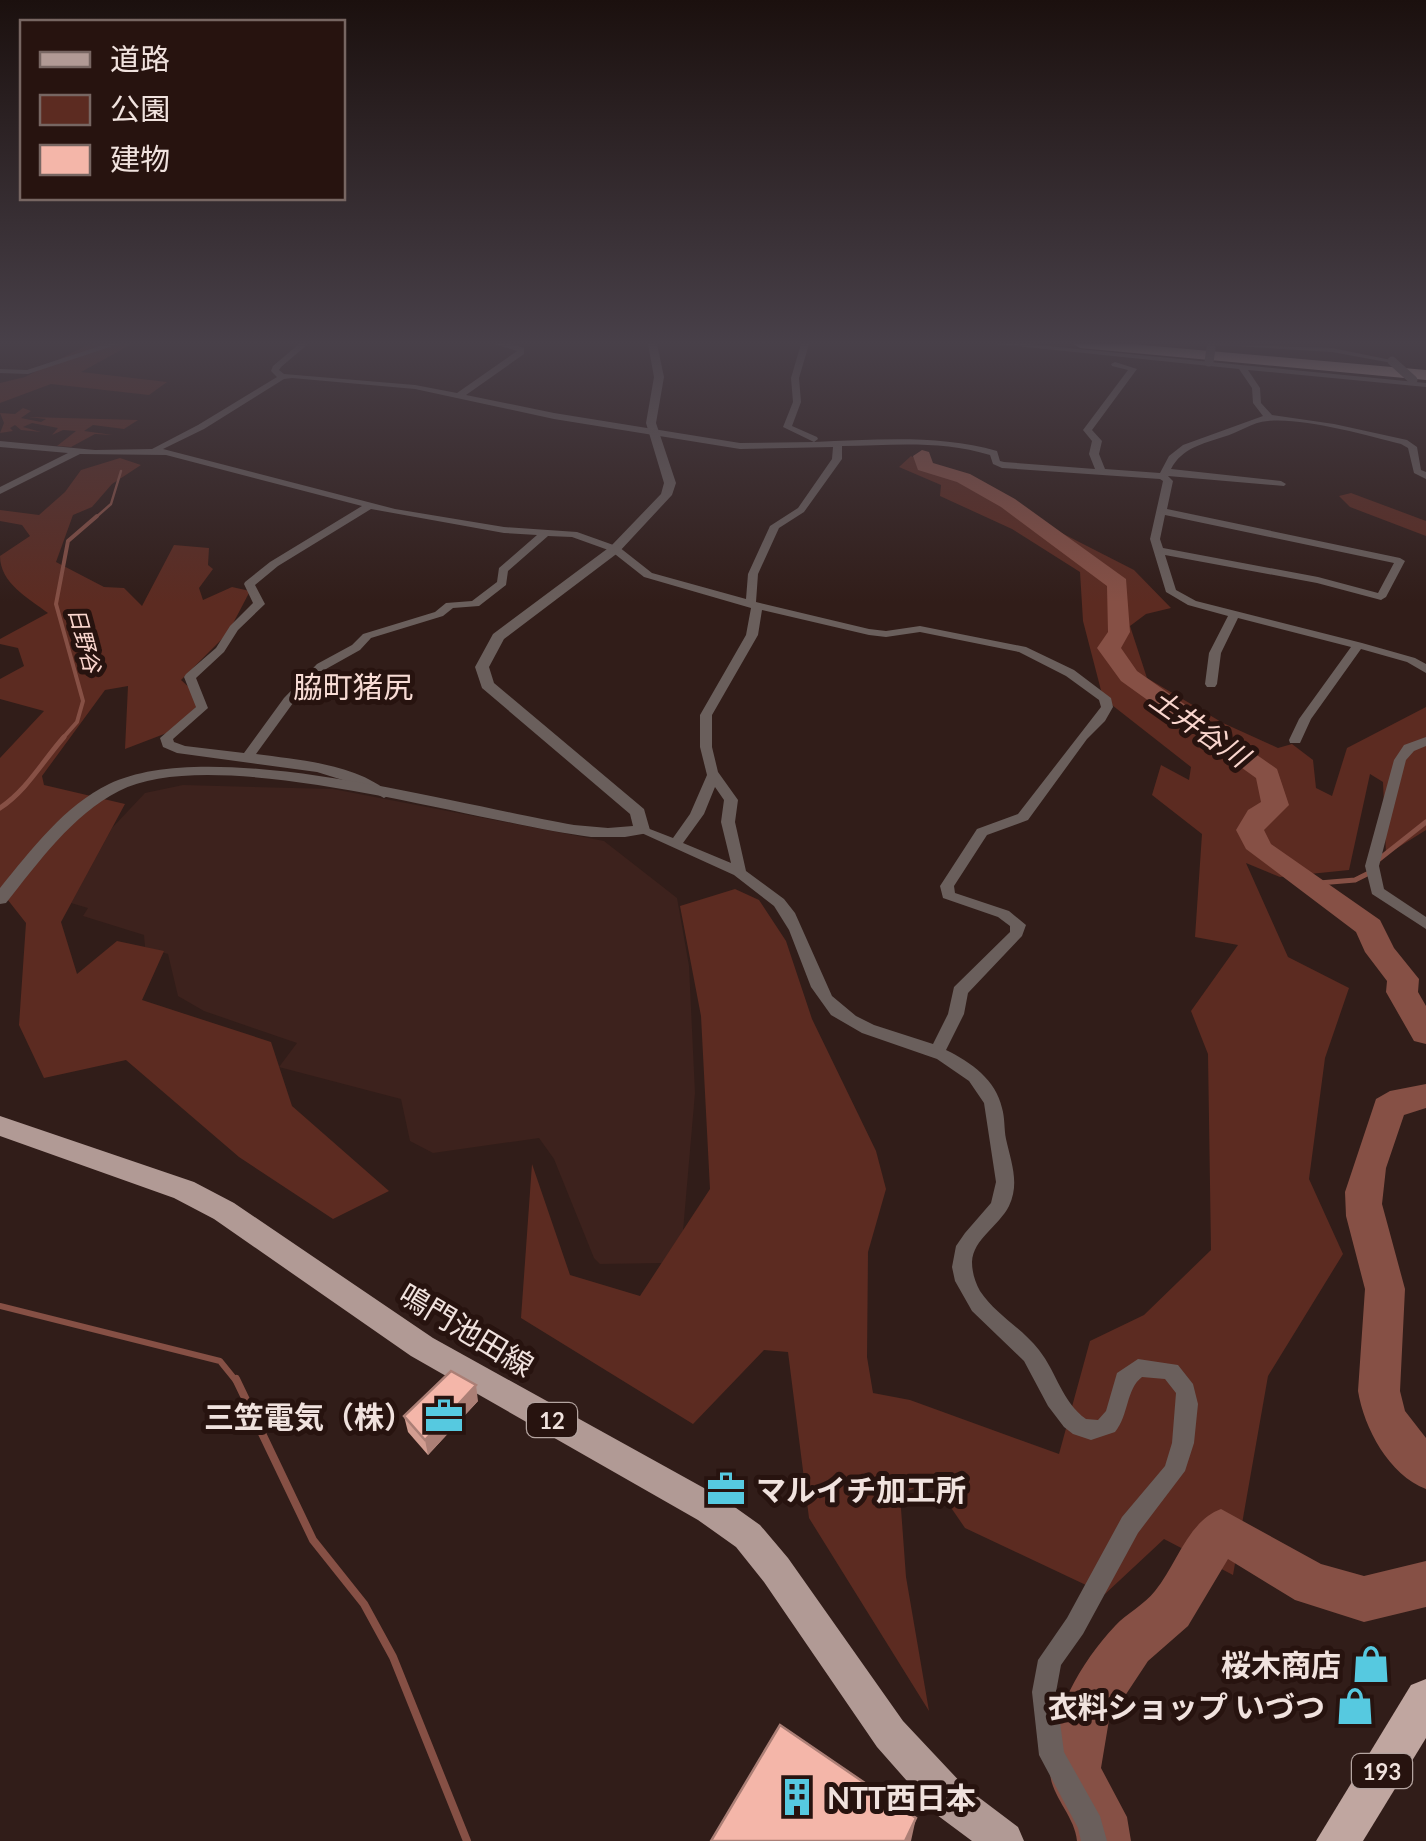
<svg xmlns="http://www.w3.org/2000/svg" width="1426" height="1841" font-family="Lato,'Noto Sans JP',sans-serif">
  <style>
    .built { fill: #3d221d }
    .green { fill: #5c2b21 }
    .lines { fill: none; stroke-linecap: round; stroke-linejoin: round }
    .stream-far4 { stroke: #865045; stroke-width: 2.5 }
    .stream-far3 { stroke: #865045; stroke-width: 4 }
    .stream-far2 { stroke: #865045; stroke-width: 5 }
    .stream-far1 { stroke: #865045; stroke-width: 6 }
    .stream { stroke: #865045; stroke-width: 8 }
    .river { fill: #865045; fill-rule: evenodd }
    .minor { fill: #6a5f5c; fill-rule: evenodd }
    .tertiary { fill: #6a5f5c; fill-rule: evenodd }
    .primary { fill: #b19a95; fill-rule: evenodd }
    .trunk { fill: #c0a6a0; fill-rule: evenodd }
    .motorway { fill: #ceb2ac; fill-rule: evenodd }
    .minor-bridge { stroke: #6a5f5c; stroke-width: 9 }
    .wall { fill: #d29d91 }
    .shaded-wall { fill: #ab7f76 }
    .building { fill: #f4b6a9; stroke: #ab7f76; stroke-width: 2.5 }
    .labels { text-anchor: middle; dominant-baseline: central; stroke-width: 10; stroke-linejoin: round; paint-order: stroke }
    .far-water-label { font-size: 22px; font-style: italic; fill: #fad6ce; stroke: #27130f }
    .shield { fill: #27130f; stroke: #b4a4a0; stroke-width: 2.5 }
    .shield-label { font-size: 22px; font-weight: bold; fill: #f0e2de }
    .water-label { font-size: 28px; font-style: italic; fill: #fad6ce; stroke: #27130f }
    .quarter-label { font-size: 30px; fill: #f7dbd4; stroke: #27130f }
    .near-street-label { font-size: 30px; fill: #f0e2de; stroke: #27130f }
    .near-poi-label { font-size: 30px; font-weight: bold; fill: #f0e2de; stroke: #27130f; text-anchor: end }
  </style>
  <rect width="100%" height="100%" fill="#311d19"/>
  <polygon class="built" points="183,785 333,789 604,841 677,898 689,966 695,1093 683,1231 662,1263 600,1264 594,1258 554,1159 539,1138 433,1153 410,1141 401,1099 279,1067 297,1043 204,1011 178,996 168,954 145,947 144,935 83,916 88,908 71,903 112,828 145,793"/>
  <g class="green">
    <polygon points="89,344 132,344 81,372 167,382 149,395 51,384 0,403 0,383 25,377"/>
    <polygon points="23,408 31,411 21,418 41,422 46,419 28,417 138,420 124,429 93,425 84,431 113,435 95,434 71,447 57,446 76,431 63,430 52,435 58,428 32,423 23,427 41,432 21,430 15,425 10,428 13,431 0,433 4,423 0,413 15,414"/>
    <polygon points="911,456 1134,570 1171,608 1146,614 1130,626 1147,678 1223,723 1278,748 1292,744 1313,760 1316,788 1332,796 1347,748 1426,707 1426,830 1386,855 1383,782 1370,774 1349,870 1280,877 1246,863 1288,957 1349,988 1325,1058 1309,1179 1343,1254 1268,1376 1233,1575 1164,1539 1105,1594 965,1528 932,1480 900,1495 906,1577 929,1711 809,1518 788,1352 764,1350 693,1424 521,1318 532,1164 570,1275 640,1296 710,1189 701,1016 680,906 735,889 759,900 786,941 812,1019 876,1151 886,1189 868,1252 867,1357 873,1393 910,1400 1059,1454 1090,1341 1144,1315 1211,1250 1208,1054 1191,1011 1238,945 1195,937 1202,834 1152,795 1161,765 1189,780 1191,767 1103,698 1083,621 1080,572 1012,529 940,496 941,485 899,467"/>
    <path d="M120,458L141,465L112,484L92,507L73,515L56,562L104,587L124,588L142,606L174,545L209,548L208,565L213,569L199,588L203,600L232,587L250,591L228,633L181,680L203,700L172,731L125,749L128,686L105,690L42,776L44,785L125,804L61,922L77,974L117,941L164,951L142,1000L271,1042L292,1106L389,1191L333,1219L239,1157L126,1060L44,1078L19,1025L26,923L0,890V758L44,711L0,699V679L24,666L18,648L0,644V639L48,613C28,598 0,583 0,556L30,536L22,525L0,521V510L39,515L65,492L81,470Z"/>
    <polygon points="1351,493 1426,521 1426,536 1350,507 1339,496"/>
  </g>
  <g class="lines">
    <polyline class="stream-far4" points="94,519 111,504 121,471"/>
    <polyline class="stream-far3" points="62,739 77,722 83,701 56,604 68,541 97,516"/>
    <g class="stream-far2">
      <path d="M0,808C27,790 42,762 64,737"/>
      <polyline points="1378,860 1426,822"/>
      <polyline points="1307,884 1355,880 1369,873"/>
    </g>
    <polyline class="stream-far1" points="0,1306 220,1361 237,1382"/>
    <polyline class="stream" points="236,1379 313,1540 364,1604 393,1657 467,1841"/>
    <g class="river">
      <polygon points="922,450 929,452 933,463 970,474 1015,499 1126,579 1130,632 1121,648 1137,671 1277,769 1289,805 1264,830 1271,844 1380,920 1394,948 1419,979 1418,992 1426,1006 1426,1044 1414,1041 1386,992 1387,981 1365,952 1356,932 1246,849 1236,830 1248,810 1261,802 1256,778 1121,681 1097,648 1108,632 1107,586 1001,507 957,482 918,470 913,456"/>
      <path d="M1426,1084V1108L1404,1115L1386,1168L1382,1204L1405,1289L1400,1391L1405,1411L1426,1438V1489C1389,1475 1364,1428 1358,1391L1365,1289L1346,1216L1345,1192L1376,1099L1390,1091Z"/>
      <path d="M1221,1509L1321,1564L1364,1576L1426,1561V1607L1364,1622L1295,1600L1228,1559L1188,1626L1148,1661L1109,1720L1101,1768L1127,1817L1131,1841H1077C1075,1816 1050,1795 1050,1771C1049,1718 1080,1663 1115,1626C1127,1613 1144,1605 1155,1591C1177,1564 1188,1521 1221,1509Z"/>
    </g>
    <g class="minor">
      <polygon points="106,344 119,344 28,374 0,373 0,369 27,370"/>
      <path d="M299,344H308L281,367L279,370L284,374L415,385L457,393L517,351L494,344H512L524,348V354L466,395L554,413L740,443L814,442L783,427L793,402L791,378L801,344H809L799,378L801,402L792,426L817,437L818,439L814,442C873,440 938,434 997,451L1000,461L1004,462L1095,469L1089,454L1092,441L1083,430L1128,370L1112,366L1111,364L1115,362L1137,369L1092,430L1102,441L1099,454L1105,469L1160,473L1169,456L1183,445L1263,416L1253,403L1252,388L1239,369L996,344H1027L1426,383V387L1248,370L1260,388L1261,403L1272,415L1334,424L1407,440L1417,447L1421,470L1426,472V479L1414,473L1408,448L1401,444C1367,435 1300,417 1268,421C1252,422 1238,433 1223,437C1202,444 1182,448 1171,469L1281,481L1286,484L1284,486L1168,476L1173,481L1167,509L1400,558L1405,561L1386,597L1381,600L1317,583L1165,555L1176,590L1196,601L1362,643L1415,658L1426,664V673L1407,662L1361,649L1311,719L1300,743H1290L1289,740L1299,719L1351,647L1238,618L1221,653L1217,684L1215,687H1207L1205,684L1209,653L1228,616L1188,605L1166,592L1150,539L1163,481L1160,479L1002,468L993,464L990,455C942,440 892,445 842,446V459L804,512L779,528L758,574L756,602L869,629L886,631L920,626L1026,647L1074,670L1111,698L1113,707L1105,721L1087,739L1028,820L987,835L954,886L955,893L1009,911L1026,925L1022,936L968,993L964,1014L946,1050C971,1062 996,1080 1002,1108C1005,1118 1004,1129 1006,1139C1011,1162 1020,1183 1009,1206C999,1226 973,1239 972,1262C972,1272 975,1282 980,1291C996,1315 1022,1328 1039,1350C1057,1373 1062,1402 1086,1419L1098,1420L1106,1411L1117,1373L1138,1359L1178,1365L1193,1384L1198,1404L1194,1443L1185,1471L1138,1533L1083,1634L1061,1665L1056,1692L1064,1752L1100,1816L1107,1841H1081L1078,1828L1039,1755L1032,1692L1038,1660L1067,1618L1122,1517L1165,1466L1172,1443L1176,1393L1165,1379L1142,1377C1126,1389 1129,1415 1115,1432L1091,1440L1073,1434L1064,1427L1048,1406L1024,1361L972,1311L955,1281L952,1267L956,1246L965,1233L991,1203L996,1182L984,1103L969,1081L937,1059L862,1033L831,1015L811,987L789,930L774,906L734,875L635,830L642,826L673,838L690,814L707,775L700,747V715L746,635L751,608L644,577L611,551L572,537L548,536L508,571L506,585L479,606L453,608L443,616L371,638L360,650L326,669L293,703L256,754C300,760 357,764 391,794L384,798L362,786L317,772L177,753L163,747L160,738L196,707L184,677L186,674L216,648L230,626L253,603L244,584L245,582L270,562L362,506L166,455L80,454L0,494V487L68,453L0,447V441L95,450L152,449L198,425L277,377L271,371L273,366ZM292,378L415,389L554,419L740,449L833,447L832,459L798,508L770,526L748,574L746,599L652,573L619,547L577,532L504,527L395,509L163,449L204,429L284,379ZM371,509L504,533L537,535L499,568L497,582L472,601L446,603L435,612L363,634L352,645L317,664L284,698L244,753L185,746L174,742L173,739L208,708L196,678L224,652L238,630L265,604L255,585L278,566ZM1165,515L1394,563L1378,593L1318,577L1163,548L1160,539ZM762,610L869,635L886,637L920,632L1019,652L1066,676L1099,700L1101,707L1018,814L977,829L940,886L943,898L998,917L1010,926V932L954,987L948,1014L933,1044L874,1025L856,1016L832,996L795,913L784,899L746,871L735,822L738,800L718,772L712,747V715L758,635ZM715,787L724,800L721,822L731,863L683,843L704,814Z"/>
      <polygon points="1204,344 1332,348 1396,361 1392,363 1332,352"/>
      <polygon points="1426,737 1426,746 1414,751 1406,760 1379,866 1384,889 1426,917 1426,929 1372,894 1365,866 1394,760 1404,745"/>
    </g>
    <path class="tertiary" d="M648,344H657L664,377L656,423L676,483L672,495L619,552L504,639L489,667L494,683L644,809L650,830L648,833L625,837H591C478,823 215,741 119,791C72,815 38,863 6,903L0,904V888C31,850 65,805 109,784C211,734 460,806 574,825L608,828L633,826L630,814L482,688L475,667L493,634L611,546L661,494L664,483L646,423L654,377Z"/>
    <polygon class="primary" points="0,1116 194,1182 234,1203 433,1338 722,1498 760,1525 788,1558 903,1721 965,1787 1018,1827 1024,1841 972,1841 937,1815 877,1747 764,1582 736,1547 698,1520 411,1356 214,1219 174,1198 0,1136"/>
    <polygon class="trunk" points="1426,1679 1426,1738 1363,1841 1316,1841 1411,1685"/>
    <polygon class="motorway" points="1073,344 1131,344 1426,370 1426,380 1080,348"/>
    <g class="minor-bridge">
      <polyline points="1392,361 1413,380"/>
      <polyline points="1209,362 1211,348"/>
    </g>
  </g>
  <polygon class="wall" points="478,1401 428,1455 408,1432 404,1416"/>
  <g class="shaded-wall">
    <polygon points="476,1385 478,1401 428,1455 425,1440"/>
    <polygon points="916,1818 911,1841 905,1841"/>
  </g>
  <g class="building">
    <polygon points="451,1371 476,1385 425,1440 404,1416"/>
    <polygon points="780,1725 916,1818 905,1841 711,1841"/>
  </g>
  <linearGradient id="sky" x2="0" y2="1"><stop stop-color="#1b100e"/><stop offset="0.57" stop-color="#484049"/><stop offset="1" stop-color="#484049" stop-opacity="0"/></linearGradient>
  <rect width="1426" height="602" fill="url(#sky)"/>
  <defs>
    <g id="office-bare" transform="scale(3)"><path d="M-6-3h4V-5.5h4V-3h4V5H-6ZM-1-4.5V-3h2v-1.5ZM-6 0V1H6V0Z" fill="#56c9e0" stroke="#27130f" stroke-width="2.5" paint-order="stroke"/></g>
    <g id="shop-bare" transform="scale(3)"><path d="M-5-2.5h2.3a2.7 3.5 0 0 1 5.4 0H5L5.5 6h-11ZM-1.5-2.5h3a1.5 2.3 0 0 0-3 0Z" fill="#56c9e0" stroke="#27130f" stroke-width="2.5" paint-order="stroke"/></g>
    <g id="building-bare" transform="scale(3)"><path d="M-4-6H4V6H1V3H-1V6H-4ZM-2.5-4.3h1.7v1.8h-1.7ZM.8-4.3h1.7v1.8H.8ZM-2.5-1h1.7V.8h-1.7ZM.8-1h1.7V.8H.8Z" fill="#56c9e0" stroke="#27130f" stroke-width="2.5" paint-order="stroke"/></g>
  </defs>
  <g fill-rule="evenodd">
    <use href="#office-bare" x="444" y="1416"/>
    <use href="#office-bare" x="726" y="1489"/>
    <use href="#shop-bare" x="1371" y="1664"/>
    <use href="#shop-bare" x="1355" y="1706"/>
    <use href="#building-bare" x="797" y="1797"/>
  </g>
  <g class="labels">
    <g class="far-water-label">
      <text transform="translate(85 640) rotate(75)">日野谷</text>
    </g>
    <g class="shield">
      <rect x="527" y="1403" width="50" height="34" rx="8"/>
      <rect x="1352" y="1754" width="60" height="34" rx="8"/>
    </g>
    <g class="shield-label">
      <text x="552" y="1420">12</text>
      <text x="1382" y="1771">193</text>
    </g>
    <g class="water-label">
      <text transform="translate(1200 727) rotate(35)">土井谷川</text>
    </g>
    <g class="quarter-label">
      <text x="353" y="686">脇町猪尻</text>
    </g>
    <g class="near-street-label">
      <text transform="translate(467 1329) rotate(31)">鳴門池田線</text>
    </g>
    <g class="near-poi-label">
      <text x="414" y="1416">三笠電気（株）</text>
      <text x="756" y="1489" text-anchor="start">マルイチ加工所</text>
      <text x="1341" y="1664">桜木商店</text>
      <text x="1325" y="1706">衣料ショップ いづつ</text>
      <text x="827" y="1797" text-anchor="start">NTT西日本</text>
    </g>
  </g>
  <rect x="20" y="20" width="325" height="180" fill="#27130f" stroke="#776662" stroke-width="2.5"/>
  <rect x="40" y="52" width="50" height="15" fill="#b19a95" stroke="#776662" stroke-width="2.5"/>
  <text x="110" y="70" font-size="30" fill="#f0e2de">道路</text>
  <rect x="40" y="95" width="50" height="30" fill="#5c2b21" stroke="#776662" stroke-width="2.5"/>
  <text x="110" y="120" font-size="30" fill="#f0e2de">公園</text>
  <rect x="40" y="145" width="50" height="30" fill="#f4b6a9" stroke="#776662" stroke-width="2.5"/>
  <text x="110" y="170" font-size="30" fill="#f0e2de">建物</text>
</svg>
